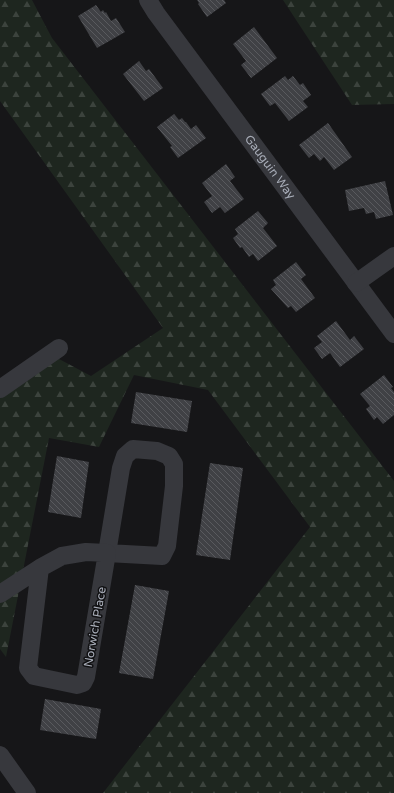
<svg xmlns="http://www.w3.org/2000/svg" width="394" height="793" font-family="'Varela Round',sans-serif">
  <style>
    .forest { fill: url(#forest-firs) }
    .building { fill: url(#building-back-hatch) }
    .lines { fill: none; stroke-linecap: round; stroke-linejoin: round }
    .minor { stroke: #37383d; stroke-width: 18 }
    .labels { text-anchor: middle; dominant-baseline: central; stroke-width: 3; stroke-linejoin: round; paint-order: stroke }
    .street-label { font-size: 12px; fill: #a8adb8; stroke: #111113 }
  </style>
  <defs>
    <pattern id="forest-firs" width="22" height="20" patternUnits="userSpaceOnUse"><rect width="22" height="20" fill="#1e261f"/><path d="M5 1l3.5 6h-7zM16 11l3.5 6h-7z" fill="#3c433d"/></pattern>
    <pattern id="building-back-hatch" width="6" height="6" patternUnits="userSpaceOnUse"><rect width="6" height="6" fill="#404145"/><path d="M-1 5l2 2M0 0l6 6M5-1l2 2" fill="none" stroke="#595a5e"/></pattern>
  </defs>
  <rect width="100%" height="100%" fill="#161618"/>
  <g class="forest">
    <polygon points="0,0 32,0 52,38 394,481 394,793 103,793 310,527 208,390 134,375 99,447 49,438 6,657 0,649 0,382 44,351 91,376 163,328 0,101"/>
    <polygon points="283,0 394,0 394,104 352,105"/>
  </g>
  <g class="building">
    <polygon points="197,0 224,0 226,3 207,17 198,4 199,3"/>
    <polygon points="96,5 101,12 103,10 105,13 106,12 111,21 116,18 125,32 97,48 78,16"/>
    <polygon points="254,27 277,58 251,78 241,65 246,61 233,44"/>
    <polygon points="139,61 146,71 149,69 163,88 144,101 123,74"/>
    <polygon points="285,76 288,80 293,76 300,85 303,83 311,95 303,101 308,107 289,121 275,103 270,106 261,94"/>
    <polygon points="174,114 179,120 182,118 185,122 186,122 191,129 196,125 206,138 178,158 170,147 172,146 157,127"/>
    <polygon points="328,123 352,157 334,170 324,157 320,161 314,154 309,158 299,145"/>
    <polygon points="226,164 235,177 230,181 244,199 225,213 220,207 212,213 204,202 212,196 202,183"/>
    <polygon points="385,181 393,215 376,219 374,212 366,214 364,208 349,211 345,190"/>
    <polygon points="258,211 268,223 263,228 277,246 258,261 253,254 249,257 242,247 240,248 233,238 238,234 235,229"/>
    <polygon points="296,262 306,275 301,279 315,298 296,312 291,306 288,308 271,289 276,285 273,280"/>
    <polygon points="336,321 350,340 354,336 364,349 340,367 330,353 322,359 314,348 322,342 317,336"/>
    <polygon points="384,375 393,387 391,388 394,392 394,415 383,424 377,417 374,420 366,409 370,406 360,394"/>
    <polygon points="136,392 192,401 187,432 131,423"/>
    <polygon points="57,456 89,462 81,518 48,512"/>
    <polygon points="210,463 243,468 230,560 196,555"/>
    <polygon points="135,585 169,591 153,679 119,673"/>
    <polygon points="45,699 101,709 96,739 40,730"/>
  </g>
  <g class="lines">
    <g class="minor">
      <path id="s1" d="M148,0L156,13L394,334"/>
      <polyline points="356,283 394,256"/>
      <polyline points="0,389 59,348"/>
      <polygon points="133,449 157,451 169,456 174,464 174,486 167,546 162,556 107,553 121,468 125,456"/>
      <polyline points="0,594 40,568 62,556 86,552 107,553 86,677 83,683 77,685 34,676 28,668 40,568"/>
      <polyline points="0,755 27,793"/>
    </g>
  </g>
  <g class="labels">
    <g class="street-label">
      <text stroke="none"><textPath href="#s1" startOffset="207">Gauguin Way</textPath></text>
      <text transform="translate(95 627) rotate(-80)">Norwich Place</text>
    </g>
  </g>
</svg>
